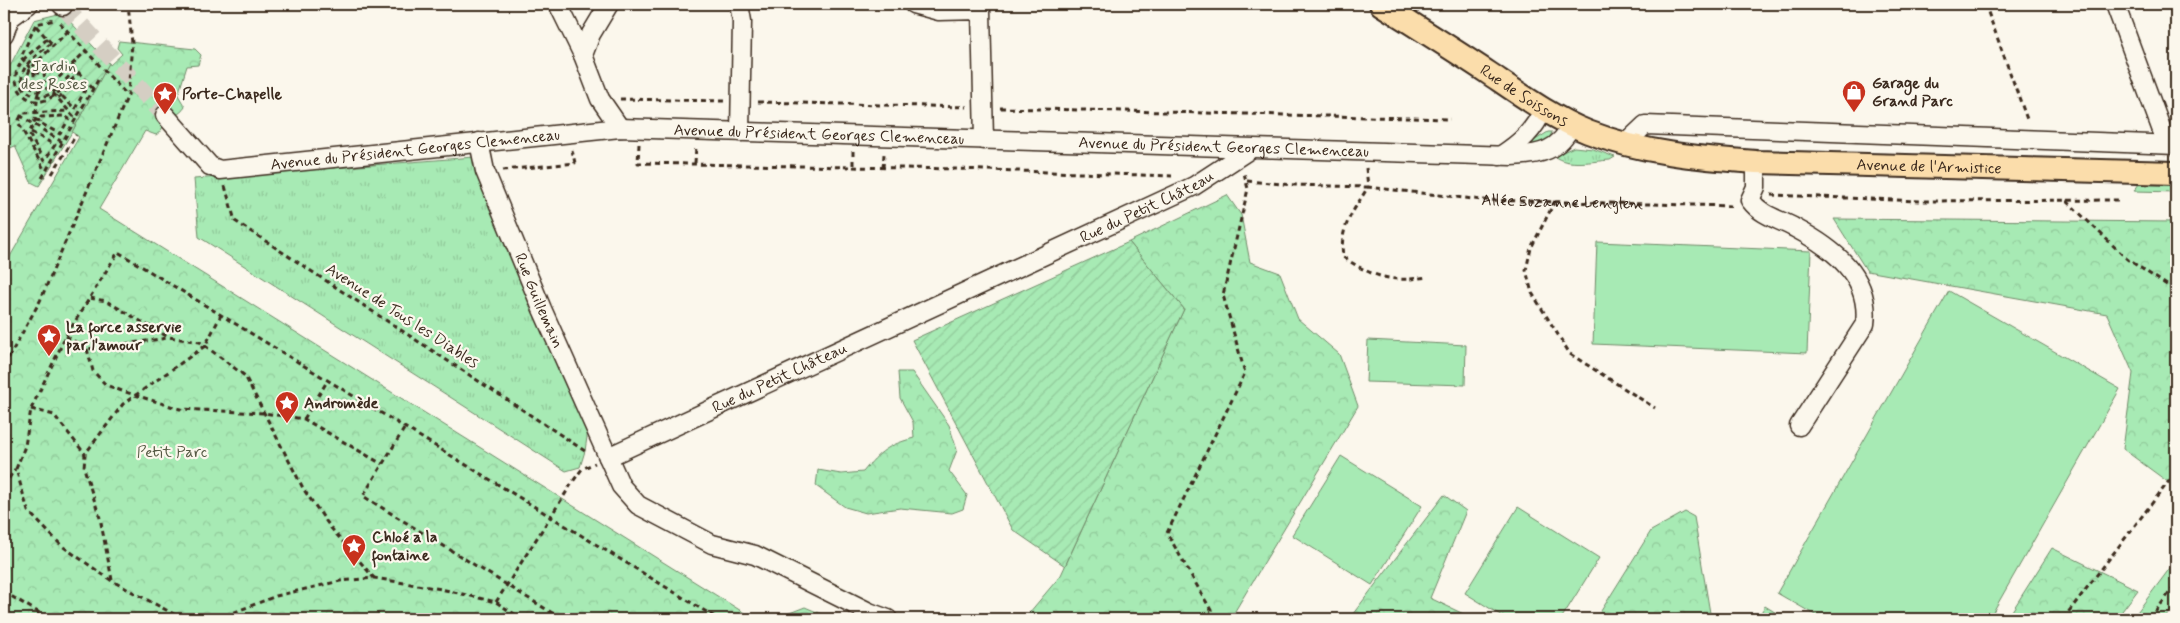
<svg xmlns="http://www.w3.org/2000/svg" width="2180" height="623" font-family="Mynerve,sans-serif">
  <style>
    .grass { fill: url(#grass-tufts); stroke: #718a69 }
    .forest { fill: url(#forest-crowns); stroke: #718a69 }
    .garden { fill: url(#garden-furrows); stroke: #718a69 }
    .pitch { fill: #a7eab4; stroke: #718a69 }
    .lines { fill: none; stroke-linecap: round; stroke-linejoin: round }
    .minor-tunnel { stroke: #d5cec3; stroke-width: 18; stroke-dasharray: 18 9; stroke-linecap: butt }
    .minor-casing { stroke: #3b2a1e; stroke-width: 21 }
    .major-casing { stroke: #3b2a1e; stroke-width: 26 }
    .path { stroke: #3b2a1e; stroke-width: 3; stroke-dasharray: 5 4; stroke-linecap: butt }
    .minor { stroke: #fbf7ec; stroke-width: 18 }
    .major { stroke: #fbddab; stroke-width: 22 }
    .labels { text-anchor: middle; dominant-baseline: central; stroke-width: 4.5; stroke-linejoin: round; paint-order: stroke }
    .park-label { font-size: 16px; fill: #565a44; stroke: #fbf7ec }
    .poi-label { font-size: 16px; font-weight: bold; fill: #3b2a1e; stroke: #fbf7ec; text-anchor: start }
    .street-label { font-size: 16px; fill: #3b2a1e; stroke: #fbf7ec }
  </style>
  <defs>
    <pattern id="grass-tufts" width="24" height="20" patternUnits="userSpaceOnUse" patternTransform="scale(1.25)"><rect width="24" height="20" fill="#a7eab4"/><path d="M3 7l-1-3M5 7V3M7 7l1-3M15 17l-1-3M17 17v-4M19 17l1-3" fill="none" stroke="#91c99a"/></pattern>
    <pattern id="forest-crowns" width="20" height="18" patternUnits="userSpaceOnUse" patternTransform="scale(1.25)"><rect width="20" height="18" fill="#a7eab4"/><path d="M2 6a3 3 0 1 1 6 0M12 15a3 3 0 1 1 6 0" fill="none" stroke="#91c99a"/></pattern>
    <pattern id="garden-furrows" width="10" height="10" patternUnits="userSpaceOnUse" patternTransform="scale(1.25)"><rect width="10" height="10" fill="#a7eab4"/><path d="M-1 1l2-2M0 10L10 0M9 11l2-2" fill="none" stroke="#91c99a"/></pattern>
  </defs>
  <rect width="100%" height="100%" fill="#fbf7ec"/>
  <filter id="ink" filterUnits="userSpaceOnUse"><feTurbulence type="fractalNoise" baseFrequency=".02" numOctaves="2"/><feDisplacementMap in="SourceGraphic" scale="10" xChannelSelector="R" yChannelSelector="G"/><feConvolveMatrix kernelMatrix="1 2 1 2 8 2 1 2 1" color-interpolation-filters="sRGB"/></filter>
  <g filter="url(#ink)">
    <g class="grass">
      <polygon points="1548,132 1552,132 1549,140 1516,152"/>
      <path d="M1574,147L1593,149L1615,157L1610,160C1594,161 1567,167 1554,156Z"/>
      <polygon points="474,157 588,430 585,451 580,467 566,471 199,237 194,179"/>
      <polygon points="2139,184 2176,185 2176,192 2134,191"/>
    </g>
    <g class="forest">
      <path d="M119,41L195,49L201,55L198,65L187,66L178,95L185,107C180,115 172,116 166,122C162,127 162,131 156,135L145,131L99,209L754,619H4V300L9,291L4,288V267L79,137L72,132L109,63L110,65L122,54L117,48Z"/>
      <polygon points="1227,195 1241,215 1250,262 1280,273 1298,319 1339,354 1358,406 1232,616 1236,619 1024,619 1061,575 1184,309 1129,242"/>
      <polygon points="1834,219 2176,222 2176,488 2123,449 2133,373 2107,314 1867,271"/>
      <path d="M898,372H912L949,425L957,450L949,471L967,495L963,509L952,513L900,508L866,513L845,507L816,486L818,470L841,474L863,472C880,451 888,445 914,438L913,422L900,398Z"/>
      <polygon points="1444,495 1466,511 1430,598 1474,619 1349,619"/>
      <polygon points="1685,512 1694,517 1711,619 1596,619 1651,531"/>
      <polygon points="2052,548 2138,590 2116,619 2007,619"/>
      <polygon points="805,607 833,619 791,619 787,614"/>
    </g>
    <g class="garden">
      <path d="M62,13L109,63L72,132L39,186L31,182L15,146L10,148C4,133 2,123 8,106L4,105V77L34,20Z"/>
      <polygon points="1129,242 1184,309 1065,566 1013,530 912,340"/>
    </g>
    <g class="pitch">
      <polygon points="1597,242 1811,251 1807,353 1593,344"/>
      <polygon points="1949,291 2120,389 1989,619 1822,619 1777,593"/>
      <polygon points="1368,340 1466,345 1465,385 1366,382"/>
      <polygon points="1341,456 1422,506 1372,585 1292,535"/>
      <polygon points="1518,507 1599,558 1561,619 1507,619 1465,593"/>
      <polygon points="2176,560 2176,605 2164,619 2132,619"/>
      <polygon points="1765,606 1786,619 1757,619"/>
    </g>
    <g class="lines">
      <polyline class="minor-tunnel" points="63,6 165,115"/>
      <g class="minor-casing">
        <g id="minor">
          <polyline points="61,4 63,6"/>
          <polyline points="558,4 583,55 600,99 620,128"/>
          <polyline points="739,4 742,21 740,132"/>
          <polyline points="913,4 939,11 981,10 984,140"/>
          <polyline points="2115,4 2167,144"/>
          <polyline points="4,34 10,18 29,4"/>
          <polyline points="583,55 591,34 609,4"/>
          <path id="s2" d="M165,115L210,166L220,170L620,128L1512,156C1540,155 1559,151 1572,124"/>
          <path id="s3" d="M479,142L485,171L542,309L621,486L638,505L712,544L755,555L869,612L888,619"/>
          <polyline points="1625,144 1645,125 2176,145"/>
          <path d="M1500,156C1520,143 1534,131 1544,108"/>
          <path d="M1756,162V187L1750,200C1763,217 1777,218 1795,228C1833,248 1871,276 1865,324L1799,426"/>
          <path id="s4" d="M608,457L1194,186L1249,150"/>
        </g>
      </g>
      <g class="major-casing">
        <g id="major">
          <path id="s5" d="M1381,4C1417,27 1454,50 1490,74C1521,95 1553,118 1588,132C1642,153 1699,158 1756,162L2176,173"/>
        </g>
      </g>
      <g class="path">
        <polyline points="1985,4 2028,122"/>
        <polyline points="60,23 127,95"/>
        <polyline points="36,26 52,44"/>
        <polyline points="68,31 30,69 26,80 28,85 38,91 48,88 86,51"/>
        <path d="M47,39C39,47 24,56 19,66C8,85 28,109 48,99C59,94 69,82 78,74"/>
        <path d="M51,43C35,58 17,65 23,88C46,109 58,87 75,70"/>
        <polyline points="72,65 93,89"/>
        <polyline points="34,73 44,73 45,81 39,84 34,82 34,73 21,57 36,24 55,20"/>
        <polyline points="53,93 76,119"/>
        <polyline points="58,98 77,81 85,90 75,109 61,95"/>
        <polyline points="620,99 724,101"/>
        <polyline points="758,102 967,107"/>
        <polyline points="1000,108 1450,119"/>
        <polyline points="21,116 18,122 45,171"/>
        <polyline points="35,120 41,121 41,117 65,116 69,119 60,134 40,123 41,121"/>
        <polyline points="31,132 55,145 44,161 29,134 35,120 39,84"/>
        <polyline points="62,142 21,116 22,113 69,111"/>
        <polyline points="639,144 638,163 957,169 1172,176"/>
        <polyline points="853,151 853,168"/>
        <polyline points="695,163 696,146"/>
        <polyline points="883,168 884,154"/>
        <path id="s1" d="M1366,168L1368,187L1482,200L1734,206"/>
        <polyline points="503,170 575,163 572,150"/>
        <polyline points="52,174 76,135"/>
        <polyline points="42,178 98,80"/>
        <path d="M1247,181L1295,185L1368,187C1353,212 1339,227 1343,257C1373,277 1390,283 1427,277"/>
        <polyline points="225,186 235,221 585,451 588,450"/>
        <polyline points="1771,195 1920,201 2120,200"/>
        <polyline points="1555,201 1531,248 1526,270 1532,293 1570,354 1655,408"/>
        <polyline points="2067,201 2127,259 2176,291"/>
        <polyline points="90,298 106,301 168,337 200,342 245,376 304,490 331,528 374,578"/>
        <polyline points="66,336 87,349 168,338"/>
        <polyline points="87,349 93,371 106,385 122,391 180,409 263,413 304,419 382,464"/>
        <polyline points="4,366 40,301 128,95 132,43 128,4"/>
        <polyline points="31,409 54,415 85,454"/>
        <polyline points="304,419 328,380"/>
        <polyline points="404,429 363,496 562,619"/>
        <polyline points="4,486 15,469"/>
        <polyline points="112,580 100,518 84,468 85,454 123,404 205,346 221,315"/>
        <polyline points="4,592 50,619"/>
        <polyline points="496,602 574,480 582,469 595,463"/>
        <polyline points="183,619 112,581 62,546 28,511 16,469 25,446 31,409 66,336 118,252 718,619"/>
        <polyline points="217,619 276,596 340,581 374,578 441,589 496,602 522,619"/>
        <polyline points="1216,619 1167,533 1245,373 1223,295 1248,189 1244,173"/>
        <polyline points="2063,619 2176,472"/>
        <polyline points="2150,619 2176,584"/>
      </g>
      <use href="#minor" class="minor"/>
      <use href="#major" class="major"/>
    </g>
  </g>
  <defs>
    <g id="shop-pin" transform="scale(1.25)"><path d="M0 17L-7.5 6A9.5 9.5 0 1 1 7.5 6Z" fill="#c8321e" stroke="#fbf7ec"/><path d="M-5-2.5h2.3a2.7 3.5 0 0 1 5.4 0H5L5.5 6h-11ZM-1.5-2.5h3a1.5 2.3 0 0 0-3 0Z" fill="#fff"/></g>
    <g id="sight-pin" transform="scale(1.25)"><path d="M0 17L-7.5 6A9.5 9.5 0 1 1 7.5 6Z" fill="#c8321e" stroke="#fbf7ec"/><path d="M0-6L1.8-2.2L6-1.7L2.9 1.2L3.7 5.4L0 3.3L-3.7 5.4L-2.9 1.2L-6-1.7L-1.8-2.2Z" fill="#fff"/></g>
  </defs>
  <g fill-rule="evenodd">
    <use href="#shop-pin" x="1854" y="92"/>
    <use href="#sight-pin" x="165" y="94"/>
    <use href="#sight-pin" x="49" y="336"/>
    <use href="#sight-pin" x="287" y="403"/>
    <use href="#sight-pin" x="354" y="546"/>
  </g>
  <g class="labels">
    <g class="park-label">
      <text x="54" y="66">Jardin<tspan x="54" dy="18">des Roses</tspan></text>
      <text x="172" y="452">Petit Parc</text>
    </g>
    <g class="poi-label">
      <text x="1872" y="83">Garage du<tspan x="1872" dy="18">Grand Parc</tspan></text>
      <text x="182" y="94">Porte-Chapelle</text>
      <text x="66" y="327">La force asservie<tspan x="66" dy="18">par l'amour</tspan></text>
      <text x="304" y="403">Andromède</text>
      <text x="372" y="537">Chloé a la<tspan x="372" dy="18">fontaine</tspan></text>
    </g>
    <g class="street-label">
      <text stroke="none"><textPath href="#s5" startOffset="170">Rue de Soissons</textPath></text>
      <text stroke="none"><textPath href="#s2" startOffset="680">Avenue du Président Georges Clemenceau</textPath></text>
      <text stroke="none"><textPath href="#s2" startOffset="1085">Avenue du Président Georges Clemenceau</textPath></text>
      <text stroke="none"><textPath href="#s2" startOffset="275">Avenue du Président Georges Clemenceau</textPath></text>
      <text stroke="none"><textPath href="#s5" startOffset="588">Avenue de l'Armistice</textPath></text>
      <text stroke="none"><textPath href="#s1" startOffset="214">Allée Suzanne Lenglen</textPath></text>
      <text stroke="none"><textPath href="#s4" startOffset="594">Rue du Petit Château</textPath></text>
      <text stroke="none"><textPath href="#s3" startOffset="170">Rue Guillemain</textPath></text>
      <text transform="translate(402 316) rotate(33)">Avenue de Tous les Diables</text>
      <text stroke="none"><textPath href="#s4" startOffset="189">Rue du Petit Château</textPath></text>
    </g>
  </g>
  <rect width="2180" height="623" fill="none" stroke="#fbf7ec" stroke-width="20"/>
  <rect x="10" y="10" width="2160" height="603" fill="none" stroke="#3b2a1e" stroke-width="2" filter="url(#ink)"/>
</svg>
